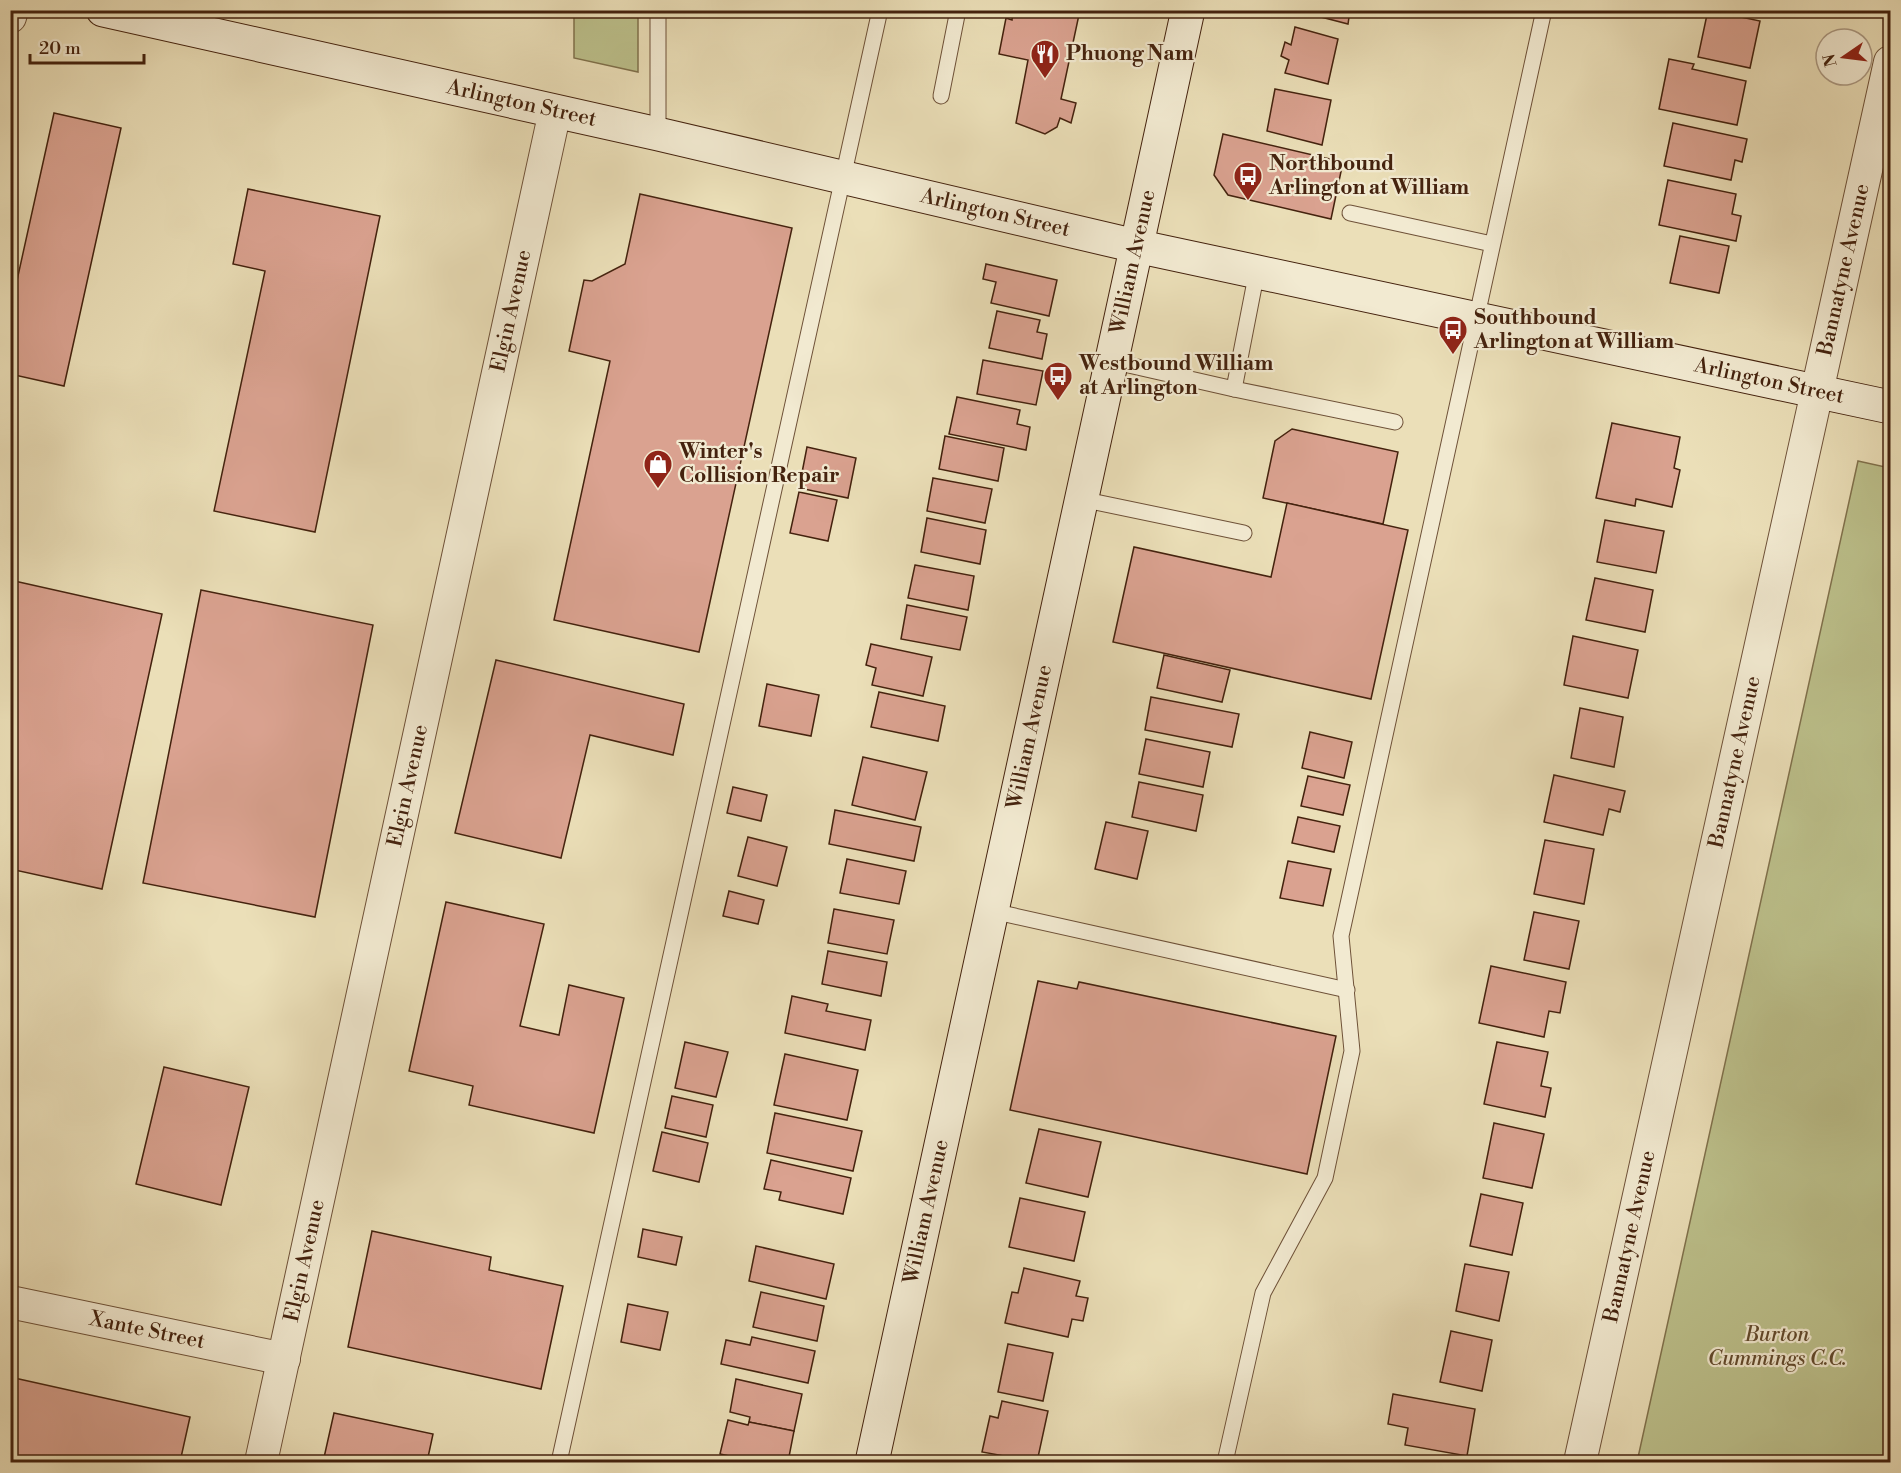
<svg xmlns="http://www.w3.org/2000/svg" width="1901" height="1473" font-family="'Libre Bodoni',serif">
  <style>
    .green { fill: #bcc08b; stroke: #80714c; stroke-width: 1.5 }
    .building { fill: #daa290; stroke: #44220e; stroke-width: 1.5 }
    .lines { fill: none; stroke-linecap: round; stroke-linejoin: round }
    .lane-casing { stroke: #6e5138; stroke-width: 17 }
    .street-casing { stroke: #6e5138; stroke-width: 34 }
    .secondary-casing { stroke: #44220e; stroke-width: 35 }
    .lane { stroke: #f2ead1; stroke-width: 15 }
    .street { stroke: #f2ead1; stroke-width: 32 }
    .secondary { stroke: #f2ead1; stroke-width: 33 }
    .labels { text-anchor: middle; dominant-baseline: central; stroke-width: 4.5; stroke-linejoin: round; paint-order: stroke }
    .poi-label { font-size: 21px; font-weight: bold; fill: #44220e; stroke: #f2ead1; text-anchor: start }
    .street-label { font-size: 21px; fill: #44220e; stroke: #f2ead1 }
    .park-label { font-size: 21px; font-style: italic; fill: #624a2d; stroke: #f2ead1 }
  </style>
  <rect width="100%" height="100%" fill="#ebdfb8"/>
  <filter id="stains"><feTurbulence type="fractalNoise" baseFrequency=".00333" numOctaves="4"/><feColorMatrix values="0 0 0 0 .2 0 0 0 0 .09 0 0 0 0 .02 0 0 0 .5 -.17"/></filter>
  <radialGradient id="worn" r=".72"><stop offset=".6" stop-color="#630" stop-opacity="0"/><stop offset="1" stop-color="#630" stop-opacity=".3"/></radialGradient>
  <g class="green">
    <polygon points="574,11 638,11 638,72 574,58"/>
    <polygon points="1858,461 1890,468 1890,1462 1637,1462"/>
  </g>
  <g class="building">
    <polygon points="1013,10 1080,10 1061,99 1076,103 1071,123 1060,118 1057,127 1045,134 1016,123 1028,60 999,54 1006,18 1012,20"/>
    <polygon points="1294,10 1350,10 1348,24"/>
    <polygon points="1708,10 1760,21 1750,68 1698,57"/>
    <polygon points="1749,10 1778,10 1777,16"/>
    <polygon points="1295,27 1338,39 1328,84 1285,73 1289,60 1281,56 1285,42 1291,45"/>
    <polygon points="1669,59 1694,64 1692,69 1746,81 1737,125 1659,109"/>
    <polygon points="1275,89 1331,100 1322,145 1267,131"/>
    <polygon points="54,113 121,128 64,386 10,374 10,312"/>
    <polygon points="1673,123 1747,139 1742,162 1735,160 1731,180 1664,166"/>
    <polygon points="1223,134 1343,162 1331,219 1228,195 1214,175"/>
    <polygon points="1668,180 1736,194 1732,214 1741,216 1736,241 1659,225"/>
    <polygon points="248,189 380,216 315,532 214,511 265,271 233,264"/>
    <polygon points="640,194 792,228 699,652 554,620 610,361 569,351 584,280 592,281 625,264"/>
    <polygon points="1680,236 1729,246 1719,293 1670,283"/>
    <polygon points="986,264 1057,280 1049,316 991,303 996,282 983,279"/>
    <polygon points="997,311 1040,320 1037,332 1047,334 1042,359 989,348"/>
    <polygon points="983,360 1043,371 1036,405 977,394"/>
    <polygon points="957,397 1020,410 1017,424 1030,427 1026,450 949,434"/>
    <polygon points="1612,423 1680,437 1674,468 1680,470 1672,507 1636,499 1635,506 1596,498"/>
    <polygon points="1292,429 1398,452 1383,524 1263,498 1275,441"/>
    <polygon points="945,436 1004,448 998,481 939,469"/>
    <polygon points="807,447 856,458 848,498 799,488"/>
    <polygon points="933,478 992,489 985,523 927,511"/>
    <polygon points="799,492 837,500 828,541 790,533"/>
    <polygon points="1287,503 1408,530 1371,699 1113,642 1134,547 1271,577"/>
    <polygon points="927,518 986,530 980,564 921,552"/>
    <polygon points="1605,520 1664,531 1656,573 1597,562"/>
    <polygon points="915,565 974,576 968,610 908,598"/>
    <polygon points="1595,578 1653,590 1645,632 1586,620"/>
    <polygon points="10,580 162,614 102,889 10,869"/>
    <polygon points="201,590 373,625 315,917 143,883"/>
    <polygon points="907,605 967,617 960,650 901,639"/>
    <polygon points="1573,636 1638,650 1628,698 1564,685"/>
    <polygon points="871,644 932,657 923,696 872,685 876,668 866,665"/>
    <polygon points="1164,655 1230,670 1222,702 1157,688"/>
    <polygon points="496,660 684,704 673,755 590,735 561,858 455,833"/>
    <polygon points="767,684 819,695 811,736 759,726"/>
    <polygon points="879,692 945,706 938,741 871,727"/>
    <polygon points="1151,697 1239,714 1232,747 1145,730"/>
    <polygon points="1580,708 1623,717 1614,767 1571,758"/>
    <polygon points="1310,732 1352,742 1344,778 1302,768"/>
    <polygon points="1146,739 1210,752 1203,787 1139,774"/>
    <polygon points="863,757 927,772 915,820 852,805"/>
    <polygon points="1554,775 1625,791 1620,812 1609,809 1603,835 1544,822"/>
    <polygon points="1308,776 1350,785 1343,815 1301,806"/>
    <polygon points="1139,782 1203,795 1196,831 1132,817"/>
    <polygon points="733,787 767,795 761,821 727,813"/>
    <polygon points="835,810 921,827 914,861 829,844"/>
    <polygon points="1298,817 1340,826 1334,852 1292,843"/>
    <polygon points="1106,822 1148,831 1137,879 1095,869"/>
    <polygon points="748,837 787,847 777,886 738,876"/>
    <polygon points="1545,840 1594,849 1584,904 1534,894"/>
    <polygon points="847,859 906,871 899,904 840,893"/>
    <polygon points="1288,861 1331,869 1323,906 1280,898"/>
    <polygon points="729,891 764,900 758,924 723,916"/>
    <polygon points="446,902 544,924 520,1026 559,1035 569,985 624,998 594,1133 469,1105 473,1086 409,1071"/>
    <polygon points="834,909 894,920 887,954 828,943"/>
    <polygon points="1534,912 1579,921 1569,969 1524,960"/>
    <polygon points="828,951 887,962 881,996 822,984"/>
    <polygon points="1491,966 1566,982 1560,1013 1549,1011 1544,1037 1479,1023"/>
    <polygon points="1038,981 1077,989 1079,982 1336,1036 1307,1174 1010,1110"/>
    <polygon points="792,996 828,1004 826,1011 871,1020 865,1050 785,1033"/>
    <polygon points="685,1042 728,1052 716,1097 675,1088"/>
    <polygon points="1497,1042 1548,1052 1541,1086 1551,1088 1545,1117 1484,1104"/>
    <polygon points="785,1054 858,1070 847,1120 774,1105"/>
    <polygon points="164,1067 249,1087 221,1205 136,1184"/>
    <polygon points="672,1096 713,1105 706,1137 665,1128"/>
    <polygon points="775,1113 862,1131 853,1171 767,1153"/>
    <polygon points="1494,1123 1544,1134 1532,1188 1483,1178"/>
    <polygon points="1039,1129 1101,1142 1088,1197 1026,1183"/>
    <polygon points="662,1132 708,1143 699,1182 653,1171"/>
    <polygon points="771,1160 851,1178 843,1214 779,1200 781,1192 764,1189"/>
    <polygon points="1481,1194 1523,1203 1512,1255 1470,1246"/>
    <polygon points="1020,1198 1085,1212 1074,1261 1009,1247"/>
    <polygon points="643,1229 682,1237 676,1265 638,1257"/>
    <polygon points="372,1231 491,1257 489,1270 563,1286 541,1389 348,1347"/>
    <polygon points="756,1246 834,1264 826,1299 749,1281"/>
    <polygon points="1465,1264 1509,1272 1499,1321 1456,1311"/>
    <polygon points="1024,1268 1080,1281 1076,1296 1088,1298 1083,1321 1072,1319 1068,1337 1005,1323 1012,1292 1018,1293"/>
    <polygon points="761,1292 824,1306 817,1341 753,1327"/>
    <polygon points="628,1304 668,1312 660,1350 621,1342"/>
    <polygon points="1451,1331 1492,1340 1482,1391 1440,1382"/>
    <polygon points="752,1337 815,1351 808,1383 721,1364 726,1340 750,1345"/>
    <polygon points="1008,1344 1053,1353 1043,1401 998,1392"/>
    <polygon points="10,1377 190,1417 180,1462 10,1462"/>
    <polygon points="736,1379 802,1394 794,1431 749,1422 750,1417 730,1412"/>
    <polygon points="1393,1394 1475,1409 1467,1456 1405,1445 1408,1428 1388,1424"/>
    <polygon points="1002,1401 1048,1411 1037,1462 982,1452 990,1416 998,1418"/>
    <polygon points="334,1413 433,1434 427,1462 323,1462"/>
    <polygon points="728,1420 748,1425 749,1422 794,1431 788,1462 757,1462 720,1454"/>
  </g>
  <g class="lines">
    <g class="lane-casing">
      <g id="lane">
        <polyline points="658,10 658,134"/>
        <polyline points="941,96 958,10"/>
        <polyline points="1350,213 1492,244"/>
        <polyline points="1111,361 1234,389 1257,271"/>
        <polyline points="1234,389 1395,422"/>
        <polyline points="1081,499 1244,533"/>
        <polyline points="992,911 1347,990"/>
        <polyline points="559,1462 880,10"/>
        <polyline points="1225,1462 1263,1293 1325,1178 1352,1051 1341,936 1544,10"/>
      </g>
    </g>
    <g class="street-casing">
      <g id="street">
        <polyline points="10,17 12,10"/>
        <path id="s1" d="M10,1302L284,1359"/>
        <path id="s2" d="M261,1462L555,111"/>
        <path id="s3" d="M1580,1462L1890,62"/>
      </g>
    </g>
    <g class="secondary-casing">
      <g id="secondary">
        <path id="s4" d="M103,10L658,134L1136,246L1890,407"/>
        <path id="s5" d="M872,1462L1188,10"/>
      </g>
    </g>
    <use href="#lane" class="lane"/>
    <use href="#street" class="street"/>
    <use href="#secondary" class="secondary"/>
  </g>
  <defs>
    <g id="restaurant-pin" transform="scale(1.5)"><path d="M0 17L-7.5 6A9.5 9.5 0 1 1 7.5 6Z" fill="#8f2418" stroke="#f2ead1"/><path d="M-5-6h1v4h1v-4h1v4h1v-4h1v5L-1.5 .5V6h-2V.5L-5-1ZM5-6V6H3V1.5H1.5Q1.5-4 5-6Z" fill="#fff"/></g>
    <g id="bus-pin" transform="scale(1.5)"><path d="M0 17L-7.5 6A9.5 9.5 0 1 1 7.5 6Z" fill="#8f2418" stroke="#f2ead1"/><path d="M-5-6H5V4H4V6H2V4H-2V6H-4V4H-5ZM-3.5-4V0h7V-4ZM-3.5 1.2v1.5H-2V1.2ZM2 1.2v1.5H3.5V1.2Z" fill="#fff"/></g>
    <g id="shop-pin" transform="scale(1.5)"><path d="M0 17L-7.5 6A9.5 9.5 0 1 1 7.5 6Z" fill="#8f2418" stroke="#f2ead1"/><path d="M-5-2.5h2.3a2.7 3.5 0 0 1 5.4 0H5L5.5 6h-11ZM-1.5-2.5h3a1.5 2.3 0 0 0-3 0Z" fill="#fff"/></g>
  </defs>
  <g fill-rule="evenodd">
    <use href="#restaurant-pin" x="1045" y="54"/>
    <use href="#bus-pin" x="1248" y="176"/>
    <use href="#bus-pin" x="1453" y="330"/>
    <use href="#bus-pin" x="1058" y="376"/>
    <use href="#shop-pin" x="658" y="464"/>
  </g>
  <g class="labels">
    <g class="poi-label">
      <text x="1066" y="54">Phuong Nam</text>
      <text x="1269" y="164">Northbound<tspan x="1269" dy="24">Arlington at William</tspan></text>
      <text x="1474" y="318">Southbound<tspan x="1474" dy="24">Arlington at William</tspan></text>
      <text x="1079" y="364">Westbound William<tspan x="1079" dy="24">at Arlington</tspan></text>
      <text x="679" y="452">Winter's<tspan x="679" dy="24">Collision Repair</tspan></text>
    </g>
    <g class="street-label">
      <text stroke="none"><textPath href="#s4" startOffset="429">Arlington Street</textPath></text>
      <text stroke="none"><textPath href="#s4" startOffset="915">Arlington Street</textPath></text>
      <text stroke="none"><textPath href="#s5" startOffset="1228">William Avenue</textPath></text>
      <text stroke="none"><textPath href="#s3" startOffset="1221">Bannatyne Avenue</textPath></text>
      <text stroke="none"><textPath href="#s2" startOffset="1178">Elgin Avenue</textPath></text>
      <text stroke="none"><textPath href="#s4" startOffset="1707">Arlington Street</textPath></text>
      <text stroke="none"><textPath href="#s5" startOffset="742">William Avenue</textPath></text>
      <text stroke="none"><textPath href="#s3" startOffset="717">Bannatyne Avenue</textPath></text>
      <text stroke="none"><textPath href="#s2" startOffset="692">Elgin Avenue</textPath></text>
      <text stroke="none"><textPath href="#s5" startOffset="256">William Avenue</textPath></text>
      <text stroke="none"><textPath href="#s3" startOffset="231">Bannatyne Avenue</textPath></text>
      <text stroke="none"><textPath href="#s2" startOffset="206">Elgin Avenue</textPath></text>
      <text stroke="none"><textPath href="#s1" startOffset="140">Xante Street</textPath></text>
    </g>
    <g class="park-label">
      <text x="1777" y="1335">Burton<tspan x="1777" dy="24">Cummings C.C.</tspan></text>
    </g>
  </g>
  <rect width="1901" height="1473" fill="none" stroke="#ebdfb8" stroke-width="36"/>
  <rect x="12" y="12" width="1877" height="1449" fill="none" stroke="#44220e" stroke-width="3"/>
  <rect x="18" y="18" width="1865" height="1437" fill="none" stroke="#44220e" stroke-width="1.5"/>
  <g transform="translate(1844 57) rotate(256)"><circle r="28" fill="#f2ead1" stroke="#ac9a83" stroke-width="1.5"/>
  <path d="M0-4.5L10 22L0 15L-10 22Z" fill="#8f2418"/>
  <text y="-9" font-size="16" font-weight="bold" text-anchor="middle" fill="#44220e">N</text>
  </g>
  <path d="M30 54v9h114v-9" fill="none" stroke="#44220e" stroke-width="3"/>
  <text x="39" y="54" font-size="18" fill="#44220e" stroke="#f2ead1" stroke-width="4.5" paint-order="stroke">20 m</text>
  <rect width="100%" height="100%" filter="url(#stains)"/>
  <rect width="100%" height="100%" fill="url(#worn)"/>
</svg>
